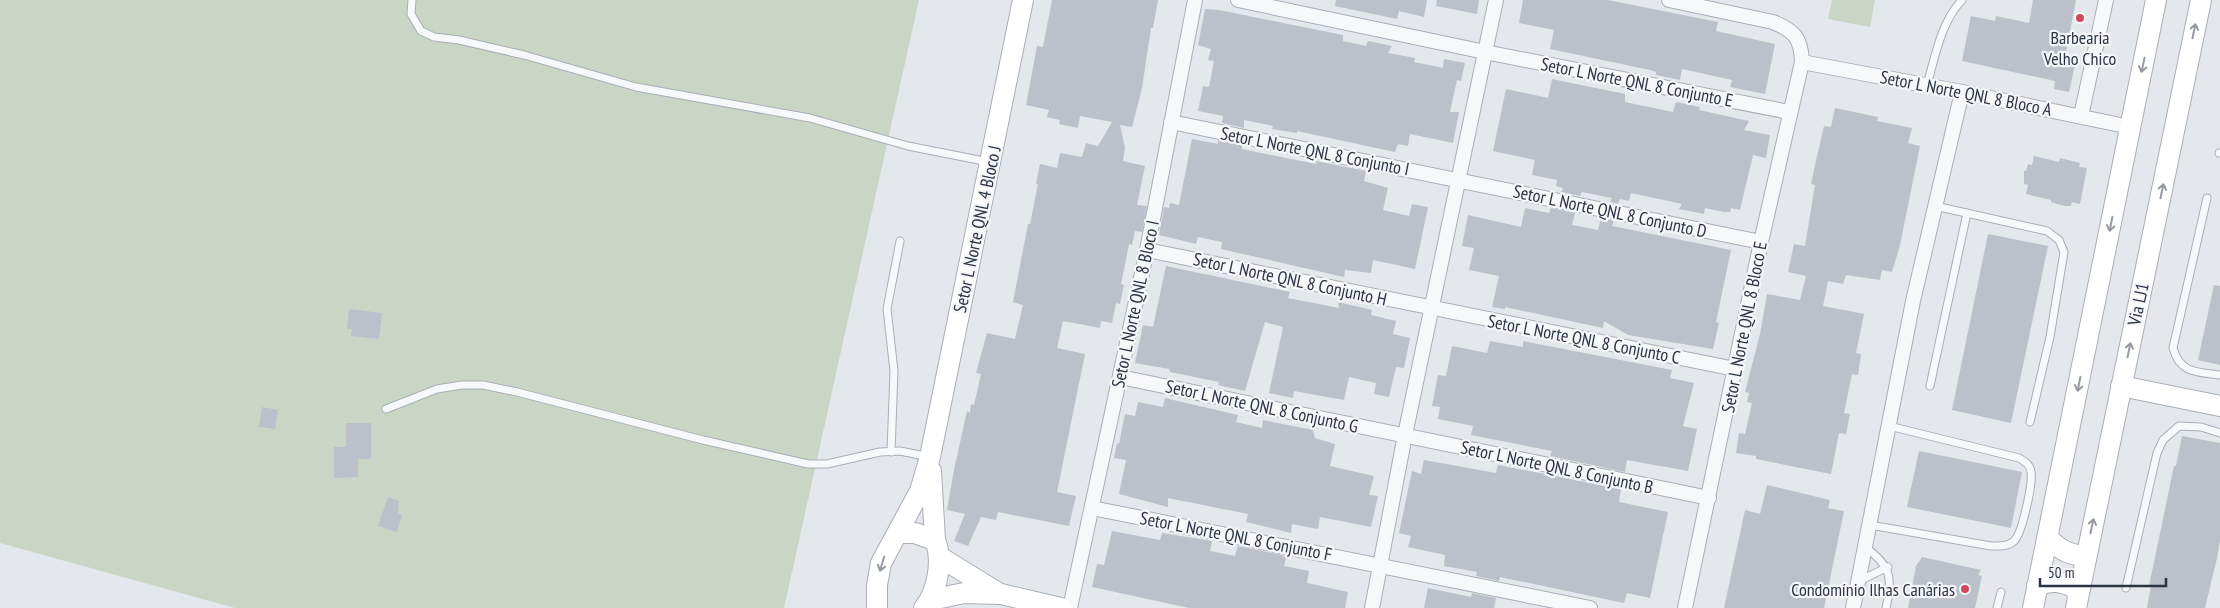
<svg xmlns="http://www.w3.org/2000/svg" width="2220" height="608" font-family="'PT Sans Narrow',sans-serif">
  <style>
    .green { fill: #c9d6c5 }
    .building { fill: #bbc0ca }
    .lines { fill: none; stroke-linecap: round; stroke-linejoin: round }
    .lane-casing { stroke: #a9aeb7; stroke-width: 9 }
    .street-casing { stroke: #a9aeb7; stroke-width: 16 }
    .secondary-casing { stroke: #a9aeb7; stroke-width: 22 }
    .lane { stroke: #f7f8fa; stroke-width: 7 }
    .street { stroke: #f7f8fa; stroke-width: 14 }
    .secondary { stroke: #fff; stroke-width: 20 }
    .oneway { stroke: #959aa2 }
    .poi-dot { fill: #d1495b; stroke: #f4f6f9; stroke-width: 2 }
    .labels { text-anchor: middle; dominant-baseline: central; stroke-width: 4.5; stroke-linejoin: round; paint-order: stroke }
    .poi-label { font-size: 18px; fill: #2b3445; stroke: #f4f6f9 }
    .street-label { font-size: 18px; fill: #2b3445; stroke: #f4f6f9 }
  </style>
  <rect width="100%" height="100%" fill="#e4e7ec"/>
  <g class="green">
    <polygon points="0,0 919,0 784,608 235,608 0,543"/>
    <polygon points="1832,0 1875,0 1870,27 1828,19"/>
  </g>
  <g class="building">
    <polygon points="1052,0 1158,0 1153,28 1151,28 1142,88 1132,127 1120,125 1125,148 1123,161 1145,166 1137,205 1147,206 1142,232 1135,231 1132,245 1129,244 1121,284 1124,285 1120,304 1116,303 1112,323 1101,321 1100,328 1063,321 1057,348 1085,354 1057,492 1076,496 1069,526 998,512 996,520 981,517 968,546 954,541 965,514 947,510 954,470 967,411 970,413 971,404 974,405 981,374 976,373 987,333 1015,339 1023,305 1013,302 1028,224 1030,224 1038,184 1036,184 1040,164 1057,168 1060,153 1082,157 1086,143 1098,146 1112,122 1080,116 1078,128 1059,124 1060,120 1047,117 1049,110 1026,105 1037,46 1043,47"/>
    <polygon points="1336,0 1427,0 1424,17 1399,11 1397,19 1335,6"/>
    <polygon points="1437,0 1479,0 1477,14 1436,6"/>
    <polygon points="1523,0 1608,0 1718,22 1716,31 1775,44 1765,94 1730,87 1732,80 1682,69 1680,80 1656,75 1656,72 1650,70 1550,49 1554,30 1519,23"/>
    <polygon points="2033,0 2076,0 2065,58 2076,60 2069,92 2054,89 2055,81 1962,61 1971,16 1995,21 1996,16 2029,23"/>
    <polygon points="1205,9 1219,10 1343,35 1343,41 1366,46 1368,41 1392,46 1388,53 1415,58 1414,62 1443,68 1444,59 1465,63 1461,81 1457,80 1450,112 1459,112 1453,143 1410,134 1408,146 1398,144 1395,152 1297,131 1297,133 1272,129 1273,126 1244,120 1244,128 1222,123 1223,116 1198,111 1203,86 1209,87 1214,61 1208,60 1211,49 1198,45"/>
    <polygon points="1552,79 1625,94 1625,102 1673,112 1676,102 1700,107 1699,110 1749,121 1744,130 1770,135 1766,158 1753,155 1740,210 1731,208 1730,212 1724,212 1705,208 1704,214 1679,209 1682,204 1631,193 1629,201 1620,199 1618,204 1610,202 1612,198 1582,192 1580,196 1561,192 1563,188 1556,186 1557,180 1532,175 1535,160 1493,151 1506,89 1548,98"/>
    <polygon points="1835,108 1878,117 1877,121 1912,128 1908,143 1920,146 1900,245 1892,272 1882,270 1880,280 1846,275 1843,284 1828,281 1823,306 1864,314 1856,353 1861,354 1858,375 1852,374 1844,413 1850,414 1846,434 1839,433 1831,474 1756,459 1756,456 1736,453 1739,433 1745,434 1752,403 1747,402 1749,393 1745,392 1760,334 1767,294 1800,300 1806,276 1788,272 1794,244 1805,246 1815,185 1811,184 1815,165 1824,126 1831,127"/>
    <polygon points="1192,139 1218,144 1218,140 1242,145 1242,149 1266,154 1316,164 1316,161 1366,171 1364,181 1388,188 1383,210 1409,216 1412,204 1428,207 1415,269 1373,260 1371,273 1345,270 1344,277 1221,249 1222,242 1198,237 1196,244 1159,235 1164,207 1169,208 1170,203 1179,205"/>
    <polygon points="2034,156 2059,162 2060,158 2080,163 2079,167 2087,168 2080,204 2072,202 2071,206 2065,206 2051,202 2051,200 2026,194 2028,185 2024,184 2024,171 2026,171 2028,164 2032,165"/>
    <polygon points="1525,208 1549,213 1551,208 1575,213 1572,225 1598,230 1601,218 1614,221 1612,226 1731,250 1716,322 1719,323 1713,349 1628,335 1604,321 1603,328 1505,307 1505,309 1492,307 1499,276 1469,270 1474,248 1462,246 1468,215 1521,227"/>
    <polygon points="1988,234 2048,246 2011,423 1952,410"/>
    <polygon points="1166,266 1290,292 1288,298 1339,308 1338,302 1372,310 1371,315 1396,321 1393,334 1410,338 1404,368 1396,367 1389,397 1374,394 1376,383 1349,377 1344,400 1294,391 1293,398 1269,393 1283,327 1265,322 1245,391 1218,385 1219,382 1170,372 1169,369 1135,363 1143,325 1153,327"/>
    <polygon points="2214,285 2220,286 2220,365 2198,360"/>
    <polygon points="349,309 382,313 379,339 351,336 352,329 347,329"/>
    <polygon points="1490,341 1523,347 1523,341 1672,370 1670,378 1694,383 1683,426 1697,429 1688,471 1627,460 1625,472 1550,456 1552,451 1471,435 1473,426 1438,419 1440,407 1432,406 1438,375 1446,376 1452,346 1487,353"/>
    <polygon points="1165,398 1238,415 1236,422 1262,428 1263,420 1313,430 1315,438 1335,444 1330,466 1374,476 1369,495 1378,496 1371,527 1320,517 1318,529 1292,524 1291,533 1246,522 1248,514 1168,498 1168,507 1119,494 1126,460 1114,458 1117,443 1119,444 1125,414 1135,416 1138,402 1163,407"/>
    <polygon points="262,407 278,410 275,429 259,427"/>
    <polygon points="346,423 371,423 371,459 358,459 358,477 334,478 334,447 346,447"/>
    <polygon points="2182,436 2220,443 2220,541 2217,558 2205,608 2147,608 2151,586 2149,586 2174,466 2176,466"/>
    <polygon points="1919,451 2022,472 2011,528 1907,507"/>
    <polygon points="1424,460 1496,473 1498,465 1621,489 1619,502 1668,512 1650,598 1627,593 1624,603 1500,577 1499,581 1476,576 1477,572 1444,566 1445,555 1408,547 1411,536 1399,533 1412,471 1421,474"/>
    <polygon points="1767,485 1830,500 1828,508 1844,511 1824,608 1724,608 1745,510 1760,514"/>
    <polygon points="388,497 399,501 398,514 402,515 397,532 378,526"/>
    <polygon points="1112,531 1160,540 1162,533 1212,541 1210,551 1235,556 1238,546 1282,555 1286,558 1284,566 1309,571 1307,583 1348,592 1345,608 1189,608 1092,587 1097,564 1104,565"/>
    <polygon points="1922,557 1981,570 1978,575 1982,576 1975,608 1908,608 1916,566"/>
    <polygon points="1428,588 1471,597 1472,593 1496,598 1494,608 1424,608"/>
  </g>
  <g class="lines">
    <g class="lane-casing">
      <g id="lane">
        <polyline points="412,0 411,14 421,31 434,37 459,40 524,55 636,87 810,118 908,146 989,162"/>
        <path d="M1927,85C1935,57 1941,22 1962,0"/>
        <polyline points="2219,153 2220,153"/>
        <path d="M2207,198L2173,348C2180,374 2198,372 2220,375"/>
        <polyline points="1935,206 2047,231 2059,240 2064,252 2050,337 2030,422"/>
        <polyline points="1930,386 1967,213"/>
        <polyline points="386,409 437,389 462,385 483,385 517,392 703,440 808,464 827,464 880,452 900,451 930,457"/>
        <polyline points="891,452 894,371 887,309 900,241"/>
        <path d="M1870,525L1991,546C1999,546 2007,547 2014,541C2022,534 2033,484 2031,472C2030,464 2025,462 2019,458L1889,426"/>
        <path d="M1865,547C1891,566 1893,577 1886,608"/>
        <polyline points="1859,581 1888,567"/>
        <polyline points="2126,588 2157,453 2163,440 2179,426 2201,427 2220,433"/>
        <polyline points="1997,608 2001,592"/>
      </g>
    </g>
    <g class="street-casing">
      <g id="street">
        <polyline points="1238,0 1485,52 1789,112"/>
        <path d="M1669,0L1773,22C1795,31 1801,38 1802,62L1761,242L1685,608"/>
        <polyline points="1802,62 1962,92 2130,127"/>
        <polyline points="2081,116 2106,0"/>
        <polyline points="1171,122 1761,242"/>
        <polyline points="1147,250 1735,369"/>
        <polyline points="1120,377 1709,498"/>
        <polyline points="1092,508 1590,608"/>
        <polyline points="1070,608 1147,250 1195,0"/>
        <polyline points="1372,608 1405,435 1496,0"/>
        <polyline points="1853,608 1913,301 1962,92"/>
      </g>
    </g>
    <g class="secondary-casing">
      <g id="secondary">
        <polyline points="2121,386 2220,406"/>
        <polyline points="931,471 935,540"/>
        <path d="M899,533H915L935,540C943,560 938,591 924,608"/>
        <path d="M2048,538C2059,549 2067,554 2083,556L2087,551"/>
        <polyline points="940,557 1000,594"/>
        <path d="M2037,586C2051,580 2061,581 2075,588L2078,596"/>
        <polyline points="931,600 964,593 1001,594 1061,608"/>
        <polyline points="877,608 877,585 881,563 920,491 930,457 1023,0"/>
        <polyline points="2033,608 2156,0"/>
        <polyline points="2076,608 2201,0"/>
      </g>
    </g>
    <use href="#lane" class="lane"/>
    <use href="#street" class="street"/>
    <use href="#secondary" class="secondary"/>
  </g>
  <defs><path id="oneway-shaft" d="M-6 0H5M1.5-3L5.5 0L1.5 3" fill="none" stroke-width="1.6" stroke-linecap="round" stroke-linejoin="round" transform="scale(1.25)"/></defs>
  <g class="oneway">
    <use href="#oneway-shaft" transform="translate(2194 31) rotate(-78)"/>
    <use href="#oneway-shaft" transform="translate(2143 65) rotate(102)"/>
    <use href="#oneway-shaft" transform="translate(2162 191) rotate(-78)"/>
    <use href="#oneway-shaft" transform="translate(2111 224) rotate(101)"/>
    <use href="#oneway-shaft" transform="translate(2129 350) rotate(-78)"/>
    <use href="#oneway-shaft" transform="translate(2079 384) rotate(101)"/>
    <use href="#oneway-shaft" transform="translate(2092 526) rotate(-78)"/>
    <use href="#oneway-shaft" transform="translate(882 564) rotate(107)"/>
  </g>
  <g class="poi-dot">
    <circle cx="2080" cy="18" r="5"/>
    <circle cx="1965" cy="589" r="5"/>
  </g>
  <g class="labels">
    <g class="poi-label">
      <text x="2080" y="37">Barbearia<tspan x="2080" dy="21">Velho Chico</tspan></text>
      <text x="1955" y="589" text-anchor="end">Condomínio Ilhas Canárias</text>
    </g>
    <g class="street-label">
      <text transform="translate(1637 82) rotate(11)">Setor L Norte QNL 8 Conjunto E</text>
      <text transform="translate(1966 93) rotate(11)">Setor L Norte QNL 8 Bloco A</text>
      <text transform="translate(1315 151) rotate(11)">Setor L Norte QNL 8 Conjunto I</text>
      <text transform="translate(1610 211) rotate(12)">Setor L Norte QNL 8 Conjunto D</text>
      <text transform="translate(977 229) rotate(-78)">Setor L Norte QNL 4 Bloco J</text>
      <text transform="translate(1290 279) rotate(12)">Setor L Norte QNL 8 Conjunto H</text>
      <text transform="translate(1135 304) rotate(-78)">Setor L Norte QNL 8 Bloco I</text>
      <text transform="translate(2138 304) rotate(-78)">Via LJ1</text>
      <text transform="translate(1744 327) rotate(-79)">Setor L Norte QNL 8 Bloco E</text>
      <text transform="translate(1584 339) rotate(11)">Setor L Norte QNL 8 Conjunto C</text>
      <text transform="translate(1262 406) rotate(12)">Setor L Norte QNL 8 Conjunto G</text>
      <text transform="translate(1557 467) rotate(12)">Setor L Norte QNL 8 Conjunto B</text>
      <text transform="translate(1236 536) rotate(11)">Setor L Norte QNL 8 Conjunto F</text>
    </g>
  </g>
  <path d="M2040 578v8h126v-8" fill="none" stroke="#2b3445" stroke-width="2.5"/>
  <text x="2048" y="578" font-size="15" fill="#2b3445" stroke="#f4f6f9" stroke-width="4" paint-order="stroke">50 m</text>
</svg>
